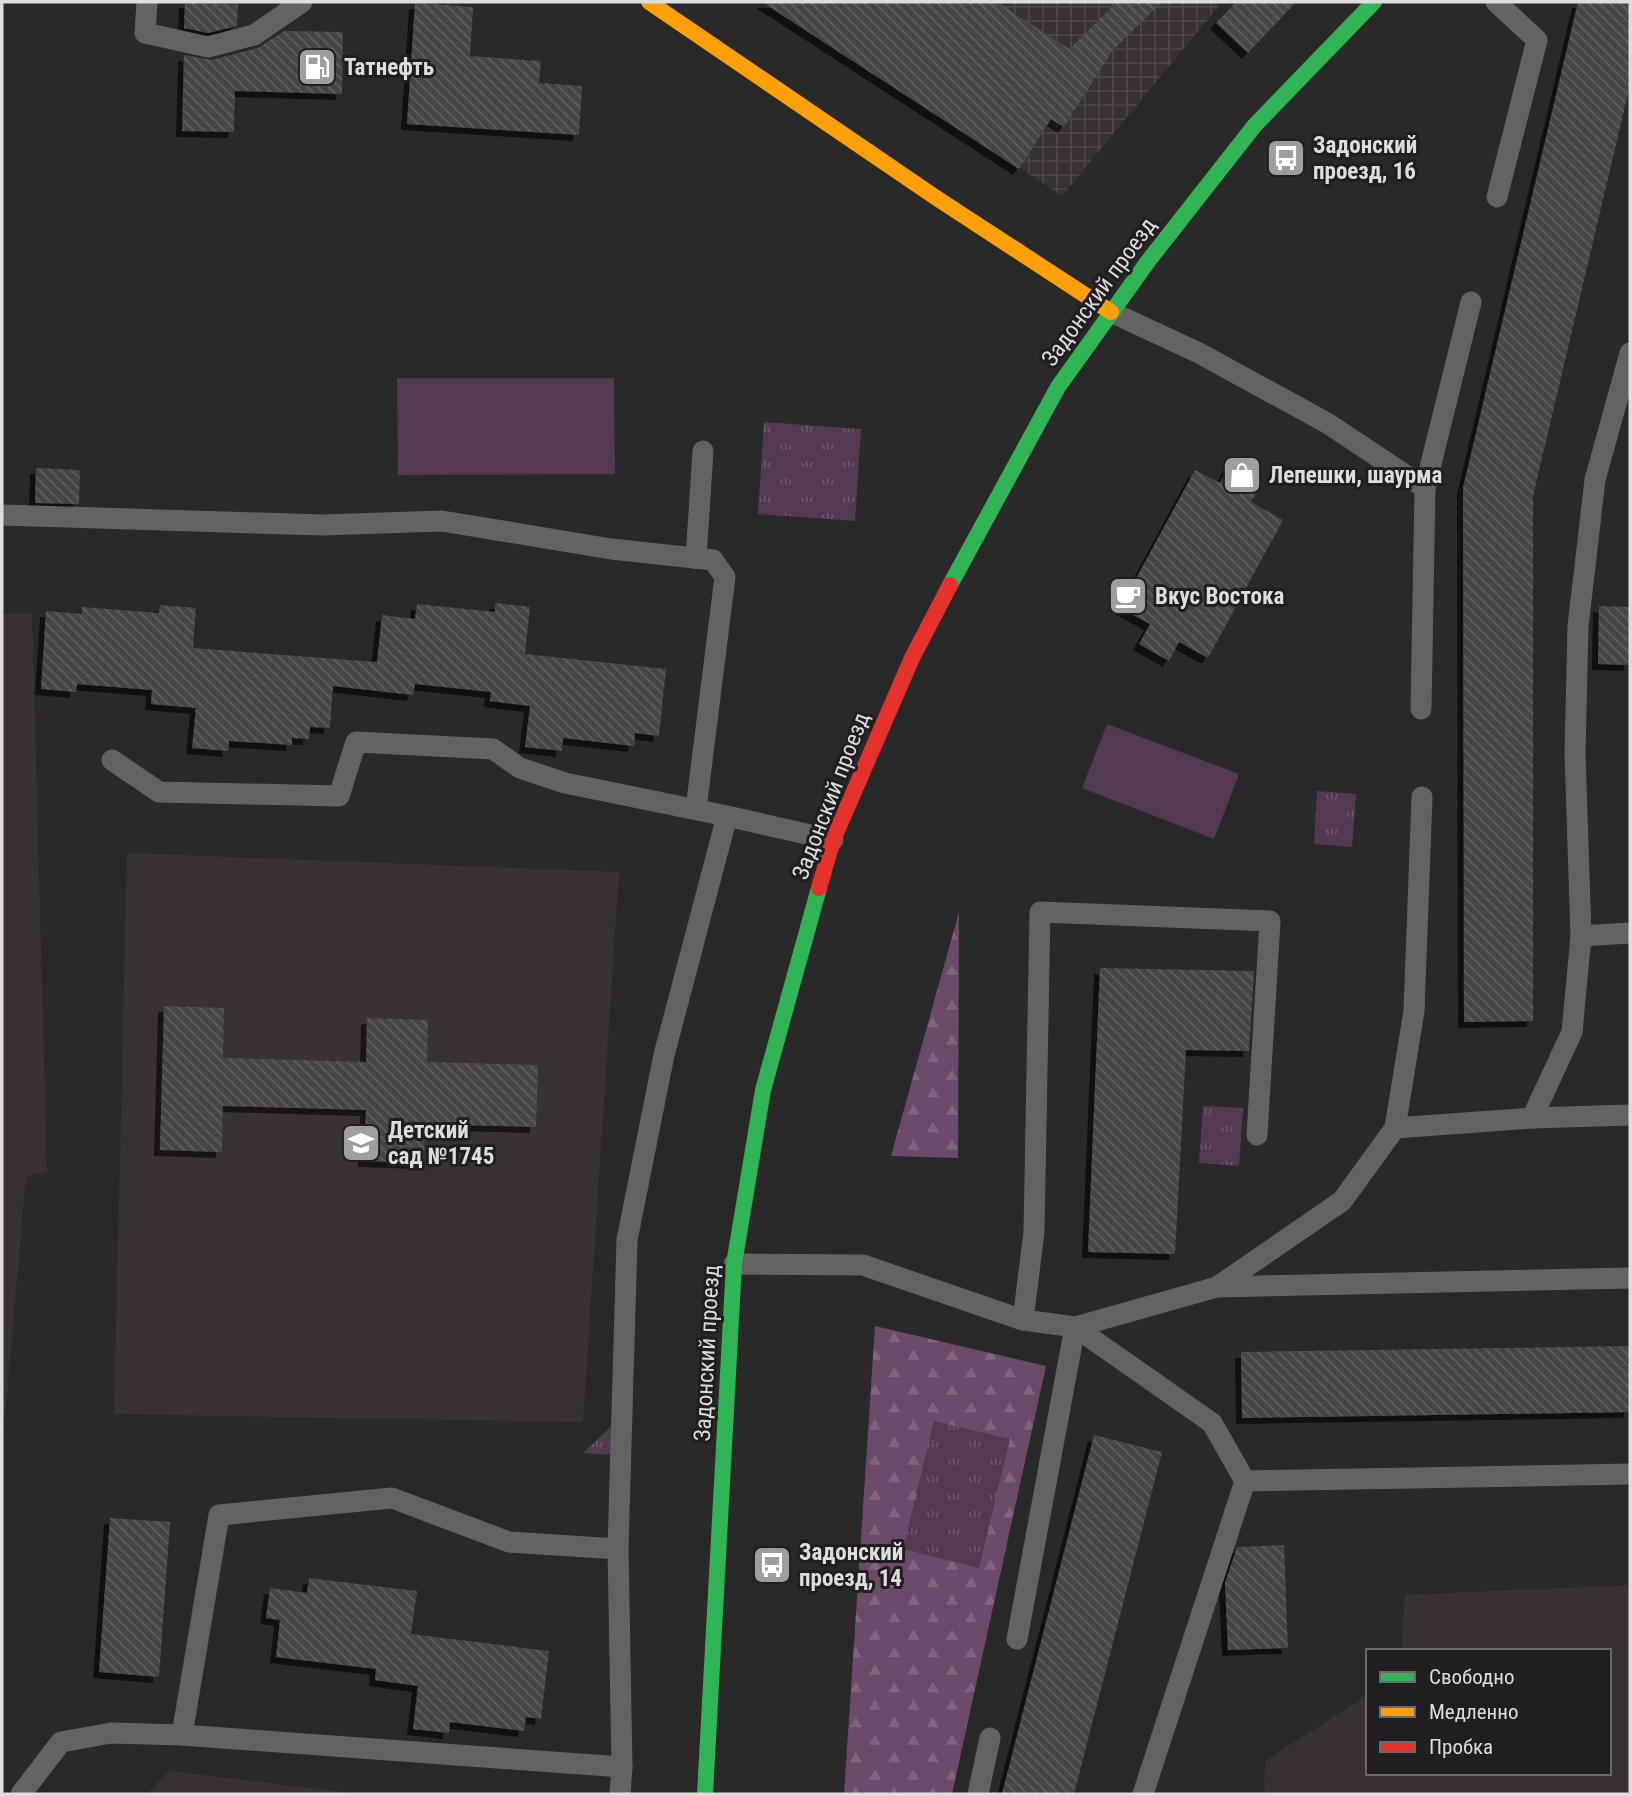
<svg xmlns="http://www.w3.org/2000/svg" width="1632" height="1796" font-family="'Roboto Condensed',sans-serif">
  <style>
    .built { fill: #383237 }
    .industrial { fill: url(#industrial-grid) }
    .forest { fill: url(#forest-firs) }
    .park { fill: url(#park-tufts) }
    .pitch { fill: #533952 }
    .building { fill: url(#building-back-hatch); filter: url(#shadow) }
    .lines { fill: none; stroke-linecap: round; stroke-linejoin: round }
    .lane { stroke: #636363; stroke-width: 21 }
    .fast { stroke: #30b455; stroke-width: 16 }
    .slow { stroke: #ff9f0a; stroke-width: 16 }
    .jam { stroke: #e5322d; stroke-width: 16 }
    .labels { text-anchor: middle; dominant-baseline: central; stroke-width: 6; stroke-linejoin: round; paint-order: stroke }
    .poi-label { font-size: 23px; font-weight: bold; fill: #deddde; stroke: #201e20; text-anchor: start }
    .street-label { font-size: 23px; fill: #deddde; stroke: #201e20 }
  </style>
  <defs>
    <pattern id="industrial-grid" width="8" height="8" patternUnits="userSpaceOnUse" patternTransform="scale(1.75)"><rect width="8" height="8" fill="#383237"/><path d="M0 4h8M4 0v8" fill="none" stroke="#4b464a"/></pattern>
    <pattern id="forest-firs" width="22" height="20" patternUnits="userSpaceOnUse" patternTransform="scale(1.75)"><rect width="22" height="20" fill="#6c4a69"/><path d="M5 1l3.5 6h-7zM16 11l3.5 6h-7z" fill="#81647e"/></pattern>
    <pattern id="park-tufts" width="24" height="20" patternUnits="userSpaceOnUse" patternTransform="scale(1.75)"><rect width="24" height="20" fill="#533952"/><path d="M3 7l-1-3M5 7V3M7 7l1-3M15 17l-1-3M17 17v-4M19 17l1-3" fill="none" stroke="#6b556a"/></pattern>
    <pattern id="building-back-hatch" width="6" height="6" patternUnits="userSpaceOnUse" patternTransform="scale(1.75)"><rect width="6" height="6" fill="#464546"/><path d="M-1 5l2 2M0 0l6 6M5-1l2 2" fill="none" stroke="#605f60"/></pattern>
    <filter id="shadow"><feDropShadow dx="-6" dy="6" stdDeviation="0" flood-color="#0009"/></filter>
  </defs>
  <rect width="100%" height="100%" fill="#292929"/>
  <g class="built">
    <polygon points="2,614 32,614 47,1172 26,1177 2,1449"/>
    <polygon points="127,853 619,872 583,1422 114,1414"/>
    <polygon points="1630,1585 1630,1794 1264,1794 1265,1761 1368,1695 1368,1773 1609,1773 1609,1651 1401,1651 1405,1595"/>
    <polygon points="169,1771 361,1794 147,1794"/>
  </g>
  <polygon class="industrial" points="773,2 1222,2 1062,196"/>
  <g class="forest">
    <polygon points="959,912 958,1158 891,1156"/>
    <polygon points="875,1326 1046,1366 952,1794 844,1794"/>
  </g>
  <g class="park">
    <polygon points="764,422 861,429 855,521 758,514"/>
    <polygon points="1317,791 1356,794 1352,847 1314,844"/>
    <polygon points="1203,1106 1243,1108 1239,1166 1199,1163"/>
    <polygon points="632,1407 628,1456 583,1453"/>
    <polygon points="934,1421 1010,1439 979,1568 903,1549"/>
  </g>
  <g class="pitch">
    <polygon points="397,378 614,378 615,474 398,475"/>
    <polygon points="1107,724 1239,774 1214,839 1082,788"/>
  </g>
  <g class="building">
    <polygon points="185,2 238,5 237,26 208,33 184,28"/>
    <polygon points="762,2 997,2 1069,49 1117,2 1162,2 1112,51 1064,127 1051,119 1019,169"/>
    <polygon points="1236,2 1296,2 1248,53 1216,23"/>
    <polygon points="1578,2 1630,2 1630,85 1533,496 1533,1021 1464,1022 1463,488"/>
    <polygon points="415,3 473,7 470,56 541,61 539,83 582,86 579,135 407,124"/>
    <polygon points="284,31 343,32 342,94 235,91 234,132 182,131 184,55 211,60 258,48"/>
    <polygon points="1229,465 1262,483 1251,502 1283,520 1208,658 1179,642 1169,661 1139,644 1150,624 1120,608 1195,470 1220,483"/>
    <polygon points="36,468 80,470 79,504 35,503"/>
    <polygon points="495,603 530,607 525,654 666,669 659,736 635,733 634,746 563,738 562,751 525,747 530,706 490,701 491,692 415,684 413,695 333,686 330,728 310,727 309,739 292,738 292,745 229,741 228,751 192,748 196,708 151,704 152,690 77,684 76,692 41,689 46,611 82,614 82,607 159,613 160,605 196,608 193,648 377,662 382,615 415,619 417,604 495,612"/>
    <polygon points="1599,606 1630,607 1630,665 1598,664"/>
    <polygon points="1100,968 1254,971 1249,1051 1186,1050 1175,1254 1088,1252"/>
    <polygon points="164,1006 224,1008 223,1058 366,1062 367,1018 428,1020 427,1062 538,1065 536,1127 425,1124 424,1163 364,1161 366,1110 223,1106 222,1152 160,1150"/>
    <polygon points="1630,1346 1630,1412 1242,1418 1241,1352"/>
    <polygon points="1094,1435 1162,1452 1074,1794 1002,1794"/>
    <polygon points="110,1518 170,1522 159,1677 99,1672"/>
    <polygon points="1284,1545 1288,1648 1228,1650 1225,1583 1237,1547"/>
    <polygon points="309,1578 417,1591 411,1634 549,1651 541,1719 526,1717 524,1731 450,1722 449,1733 413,1729 418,1686 375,1680 376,1669 276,1657 280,1620 266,1618 270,1588 307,1593"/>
  </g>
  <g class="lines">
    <g class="lane">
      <polyline points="147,2 145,33 208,47 254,35 302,2"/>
      <polyline points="1496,2 1537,40 1497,197"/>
      <polyline points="1111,312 1199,353 1327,423 1425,488 1471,302"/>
      <polyline points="2,515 322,525 442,521 611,549 713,560 725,577 696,809"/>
      <polyline points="696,558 703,451"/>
      <polyline points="1421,709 1425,488"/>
      <polyline points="727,816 833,840"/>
      <polyline points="1581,936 1630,933"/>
      <polyline points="1532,1118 1630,1115"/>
      <polyline points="1395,1128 1532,1118 1572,1032 1581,936 1575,753 1578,626 1595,480 1630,353"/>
      <polyline points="734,1264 863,1265 1023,1320 1075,1327 1017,1639"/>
      <polyline points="1217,1287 1342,1201 1395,1128 1414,1011 1422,797"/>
      <polyline points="1023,1320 1034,1232 1040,912 1270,921 1257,1135"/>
      <polyline points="1075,1327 1212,1423 1245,1481 1630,1474"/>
      <polyline points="1075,1327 1217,1287 1630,1278"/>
      <polyline points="618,1549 622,1767 620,1794"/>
      <polyline points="182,1735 622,1767"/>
      <polyline points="21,1794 61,1742 111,1733 182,1735 219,1515 392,1498 509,1542 618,1549 627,1240 664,1055 727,816 565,783 520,768 493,749 356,742 339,796 159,792 112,760"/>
      <polyline points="978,1794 990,1738"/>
      <polyline points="1143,1794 1245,1481"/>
    </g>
    <g class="fast">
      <polyline points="950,585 1058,387 1149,260 1255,125 1374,2"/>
      <polyline points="705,1794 734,1264 763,1090 819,888"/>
    </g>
    <polyline class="slow" points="649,2 935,197 1111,312"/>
    <polyline class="jam" points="819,888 833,840 912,658 950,585"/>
  </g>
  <defs>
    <g id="fuel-square" transform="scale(2.0125)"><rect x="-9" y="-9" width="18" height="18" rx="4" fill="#9f9e9f" stroke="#201e20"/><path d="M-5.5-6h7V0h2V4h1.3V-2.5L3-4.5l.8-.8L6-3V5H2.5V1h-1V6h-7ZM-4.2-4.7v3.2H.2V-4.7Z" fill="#fff"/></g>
    <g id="bus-square" transform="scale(2.0125)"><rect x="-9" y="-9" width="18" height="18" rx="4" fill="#9f9e9f" stroke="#201e20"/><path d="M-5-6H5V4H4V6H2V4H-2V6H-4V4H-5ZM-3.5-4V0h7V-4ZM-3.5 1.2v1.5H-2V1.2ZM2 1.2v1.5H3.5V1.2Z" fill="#fff"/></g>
    <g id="shop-square" transform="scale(2.0125)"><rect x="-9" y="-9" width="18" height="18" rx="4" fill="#9f9e9f" stroke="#201e20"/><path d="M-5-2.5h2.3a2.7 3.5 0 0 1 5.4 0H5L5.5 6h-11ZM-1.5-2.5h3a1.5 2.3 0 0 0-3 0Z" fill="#fff"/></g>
    <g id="cafe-square" transform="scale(2.0125)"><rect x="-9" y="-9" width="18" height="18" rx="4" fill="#9f9e9f" stroke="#201e20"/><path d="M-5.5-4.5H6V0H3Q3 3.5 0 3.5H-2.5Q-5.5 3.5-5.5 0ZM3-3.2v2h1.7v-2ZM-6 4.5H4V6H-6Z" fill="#fff"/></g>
    <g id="school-square" transform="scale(2.0125)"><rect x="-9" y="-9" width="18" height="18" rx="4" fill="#9f9e9f" stroke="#201e20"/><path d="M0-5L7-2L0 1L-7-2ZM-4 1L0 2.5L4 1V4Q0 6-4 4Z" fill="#fff"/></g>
  </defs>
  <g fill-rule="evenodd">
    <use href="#fuel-square" x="317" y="67"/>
    <use href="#bus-square" x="1286" y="158"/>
    <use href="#shop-square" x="1242" y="475"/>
    <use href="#cafe-square" x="1128" y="596"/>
    <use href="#school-square" x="361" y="1143"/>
    <use href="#bus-square" x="772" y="1565"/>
  </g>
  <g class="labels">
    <g class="poi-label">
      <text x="344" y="67">Татнефть</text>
      <text x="1313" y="145">Задонский<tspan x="1313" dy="26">проезд, 16</tspan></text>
      <text x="1269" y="475">Лепешки, шаурма</text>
      <text x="1155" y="596">Вкус Востока</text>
      <text x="388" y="1130">Детский<tspan x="388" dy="26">сад №1745</tspan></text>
      <text x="799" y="1552">Задонский<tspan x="799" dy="26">проезд, 14</tspan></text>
    </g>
    <g class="street-label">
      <text transform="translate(1099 292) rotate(-54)">Задонский проезд</text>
      <text transform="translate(831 796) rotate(-69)">Задонский проезд</text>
      <text transform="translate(707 1353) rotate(-87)">Задонский проезд</text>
    </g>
  </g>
  <rect width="1632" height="1796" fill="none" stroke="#deddde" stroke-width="7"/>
  <rect x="1366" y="1649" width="245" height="126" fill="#201e20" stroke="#6c6a6c" stroke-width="2"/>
  <rect x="1380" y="1672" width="35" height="10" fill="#30b455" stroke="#6c6a6c" stroke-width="2"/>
  <text x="1429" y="1684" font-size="21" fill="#deddde">Свободно</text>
  <rect x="1380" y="1707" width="35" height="10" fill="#ff9f0a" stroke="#6c6a6c" stroke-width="2"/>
  <text x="1429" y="1719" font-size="21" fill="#deddde">Медленно</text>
  <rect x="1380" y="1742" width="35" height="10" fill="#e5322d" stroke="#6c6a6c" stroke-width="2"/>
  <text x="1429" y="1754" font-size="21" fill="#deddde">Пробка</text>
</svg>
